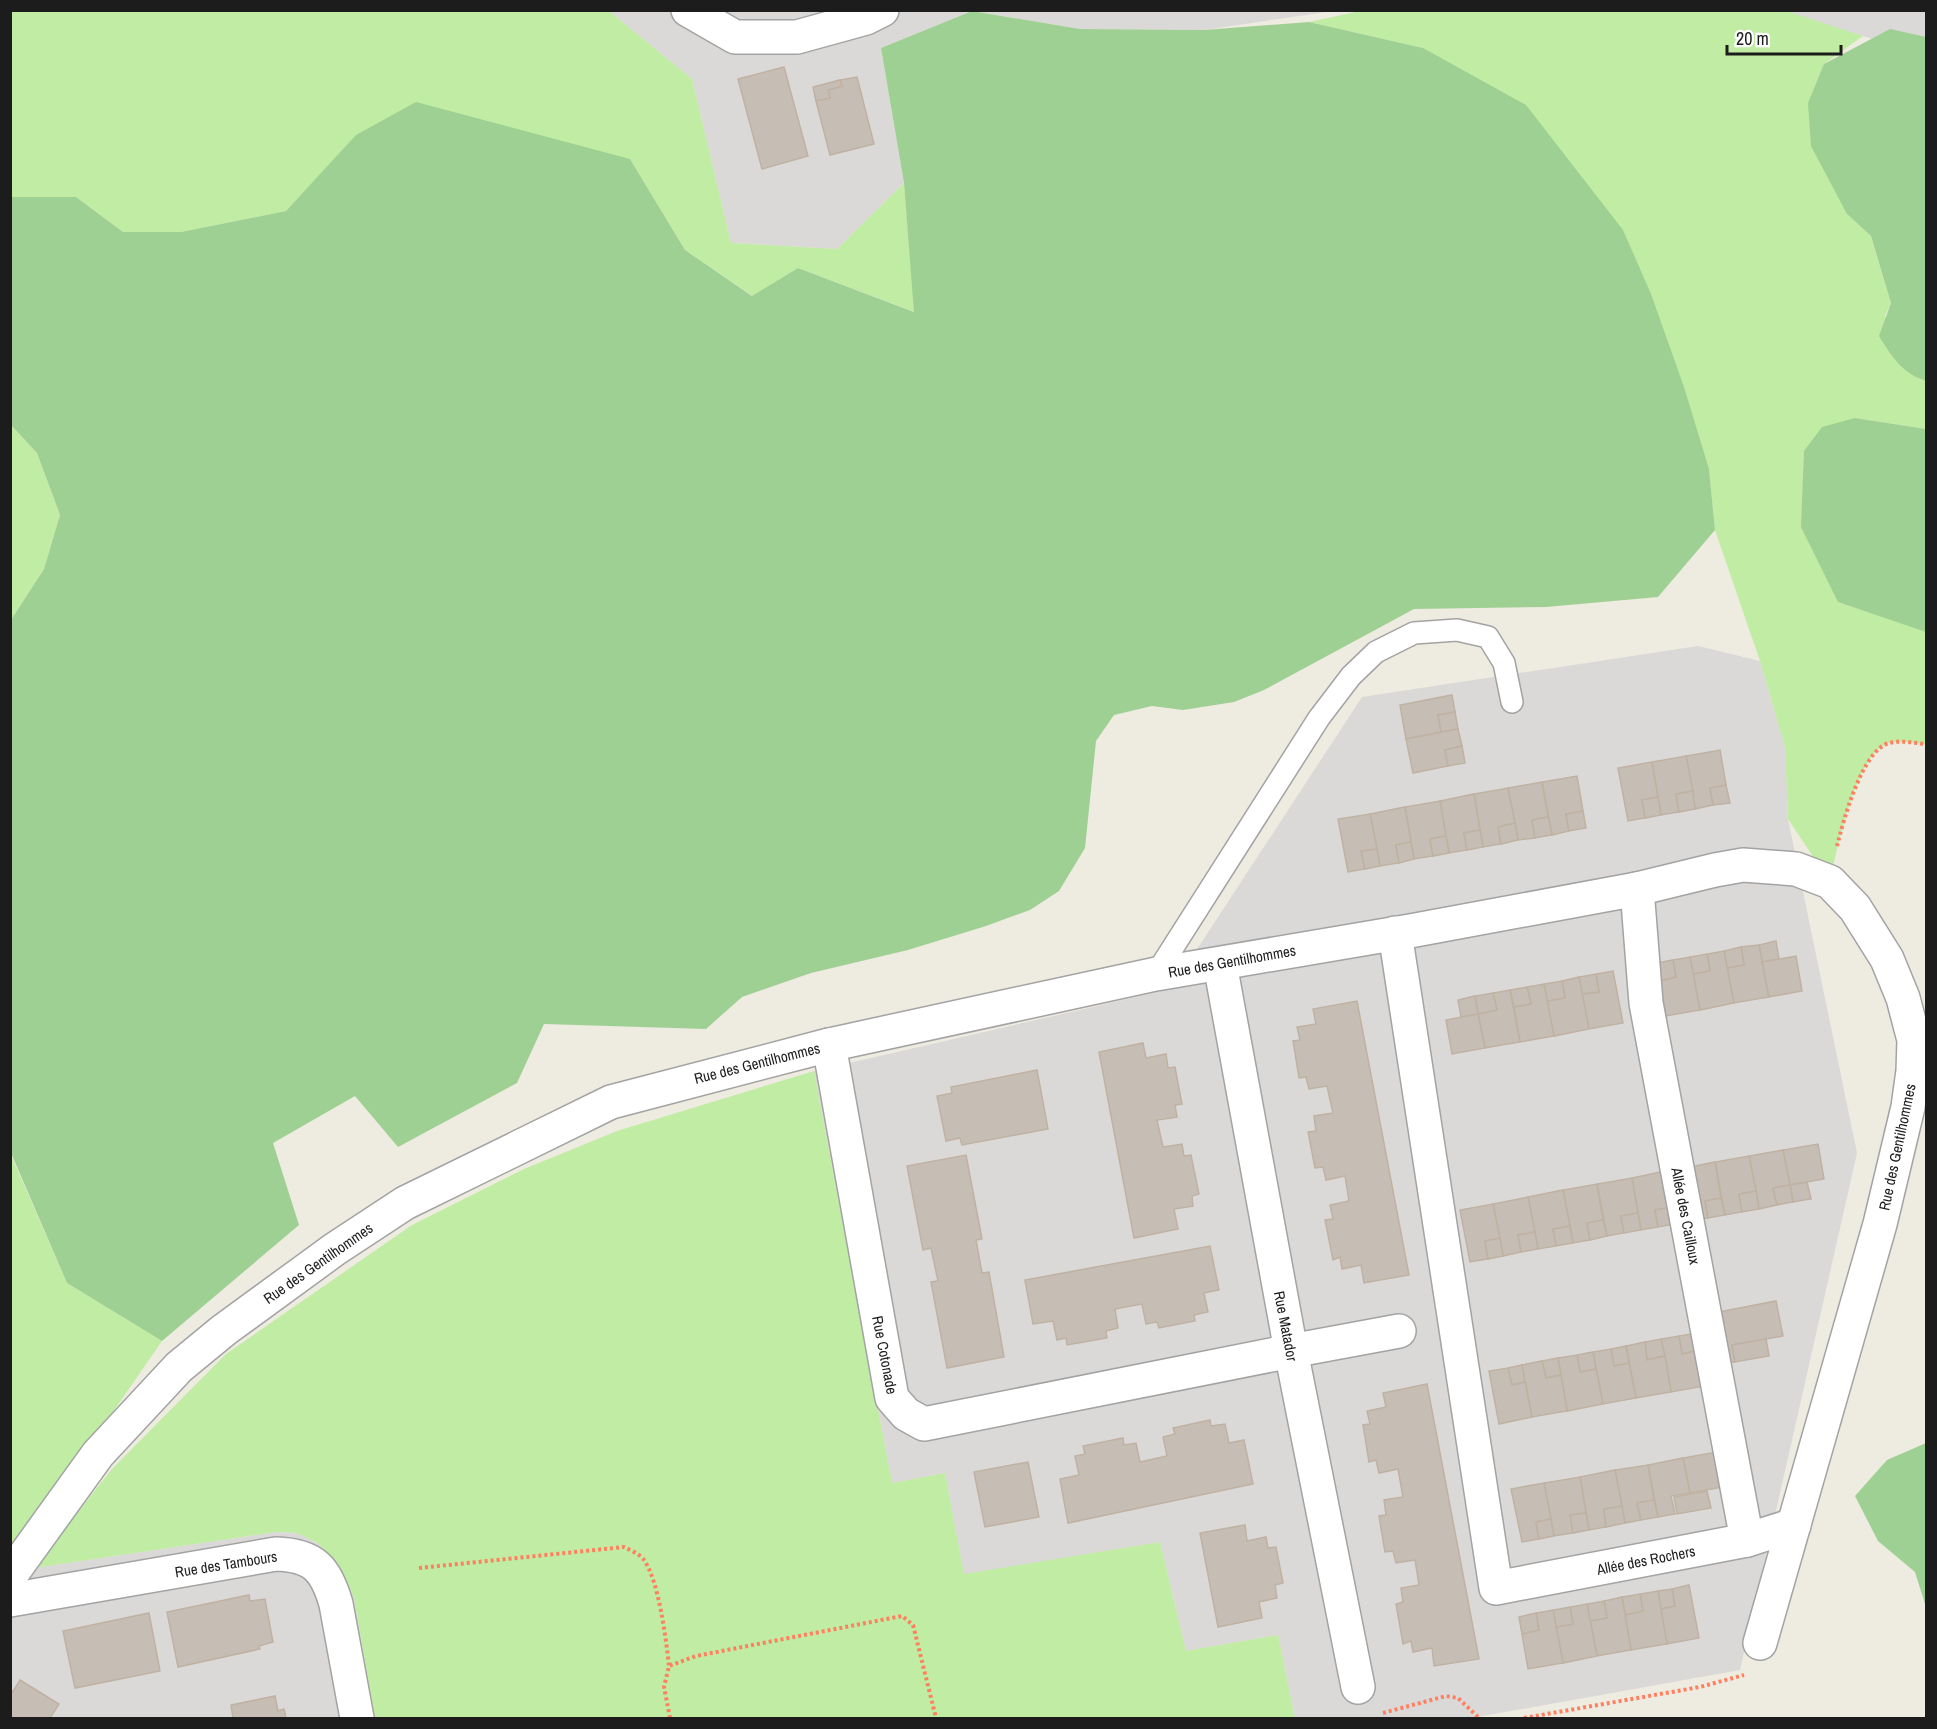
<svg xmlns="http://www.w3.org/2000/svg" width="1937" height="1729" font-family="'Archivo Narrow',sans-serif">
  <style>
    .residential { fill: #dad9d8 }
    .grass { fill: #c0eca3 }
    .forest { fill: #9fd093 }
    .building { fill: #c6bdb4; stroke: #c0b2a2; stroke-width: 1.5 }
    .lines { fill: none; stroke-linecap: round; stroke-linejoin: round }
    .lane-casing { stroke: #a3a3a3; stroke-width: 24 }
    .street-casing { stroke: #a3a3a3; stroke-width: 36 }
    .path { stroke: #ff8060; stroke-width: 4; stroke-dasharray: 3 3; stroke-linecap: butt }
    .lane { stroke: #fff; stroke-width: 21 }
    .street { stroke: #fff; stroke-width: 33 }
    .labels { text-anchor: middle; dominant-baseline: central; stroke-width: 4.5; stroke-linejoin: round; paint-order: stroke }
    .street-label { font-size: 15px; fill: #1c1c1c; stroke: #fff }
  </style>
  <rect width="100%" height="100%" fill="#eeebe0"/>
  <g class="residential">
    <polygon points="609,11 972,11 881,48 904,183 837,249 731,243 692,79"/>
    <polygon points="973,11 1333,11 1204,30 1080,29"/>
    <polygon points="1783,11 1926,11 1926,56 1863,36"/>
    <polygon points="1698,646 1760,661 1785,747 1788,819 1857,1153 1740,1670 1472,1718 1295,1718 1278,1635 1186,1651 1160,1542 964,1575 945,1473 892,1483 814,1071 1171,989 1362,697"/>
    <polygon points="276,1532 297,1533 316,1542 335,1559 347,1581 354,1598 375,1718 11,1718 10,1605 34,1568"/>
  </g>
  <g class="grass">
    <path d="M1365,10H1783L1863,36L1824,64L1847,214L1871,236L1891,303L1885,316L1919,379L1926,381V429L1855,418L1838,602L1926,631V744C1914,743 1901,740 1889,743C1856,752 1836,852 1830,882L1788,819L1785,747L1760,661L1715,530L1709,469L1423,48L1309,22Z"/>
    <polygon points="11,11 609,11 692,79 731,243 837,249 904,183 915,312 798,268 753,296 685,250 630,159 317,178 286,211 181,232 123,232 76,197 11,197"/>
    <polygon points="11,425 37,453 60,515 44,569 11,620"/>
    <polygon points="814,1071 892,1483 945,1473 964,1574 1160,1542 1186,1651 1278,1635 1295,1718 375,1718 354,1598 347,1581 335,1559 316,1542 297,1533 276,1532 34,1568 111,1470 226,1354 412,1225 524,1169 617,1131"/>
    <polygon points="10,1153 67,1283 162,1341 11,1559"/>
  </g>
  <g class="forest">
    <polygon points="972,11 1080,29 1204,30 1309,22 1423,48 1526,105 1623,230 1651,294 1684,387 1709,469 1715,530 1658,597 1546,607 1414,609 1264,690 1234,702 1183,710 1152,706 1114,715 1096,741 1085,848 1059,891 1030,910 986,926 908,950 811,973 742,997 706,1029 544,1024 517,1083 398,1147 355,1096 273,1143 299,1225 162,1341 67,1283 11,1153 11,620 44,569 60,515 37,453 11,425 11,197 76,197 123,232 181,232 286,211 356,135 416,102 630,159 685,250 752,296 798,268 914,312 904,183 881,48"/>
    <path d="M1890,29L1926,37V381C1902,373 1892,357 1879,336L1891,303L1871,236L1847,214L1811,146L1808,103L1824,64Z"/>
    <polygon points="1855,418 1926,429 1926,632 1838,602 1801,527 1804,451 1822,427"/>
    <polygon points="1926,1443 1926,1607 1915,1572 1878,1541 1855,1496 1887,1460"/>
  </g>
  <g class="building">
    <polygon points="784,67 808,156 762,169 738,79"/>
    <polygon points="857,77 874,144 830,155 816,101 830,98 828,90 842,86 840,80"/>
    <polygon points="840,80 842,86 828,90 830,98 816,101 813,87"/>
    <polygon points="1452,695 1455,712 1438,715 1441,732 1406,739 1400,705"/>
    <polygon points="1455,712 1458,729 1441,732 1438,715"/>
    <polygon points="1458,729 1462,746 1445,750 1448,766 1413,773 1406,739"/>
    <polygon points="1462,746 1465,763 1448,766 1445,750"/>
    <polygon points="1720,750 1726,785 1710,788 1713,805 1695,809 1686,756"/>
    <polygon points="1686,756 1693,791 1676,794 1679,812 1661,815 1652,762"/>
    <polygon points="1652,762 1658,797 1642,800 1645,818 1628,821 1618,768"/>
    <polygon points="1577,776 1583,811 1566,814 1569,831 1552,835 1542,782"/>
    <polygon points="1542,782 1548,817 1532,820 1535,838 1518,840 1508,788"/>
    <polygon points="1726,785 1730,803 1713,805 1710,788"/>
    <polygon points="1508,788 1515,823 1498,827 1501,844 1483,847 1474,794"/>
    <polygon points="1693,791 1695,809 1679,812 1676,794"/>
    <polygon points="1474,794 1480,830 1464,833 1467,850 1449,853 1440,801"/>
    <polygon points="1658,797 1661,815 1645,818 1642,800"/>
    <polygon points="1440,801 1446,836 1430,839 1433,856 1414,859 1405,807"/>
    <polygon points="1405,807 1411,842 1396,845 1399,863 1380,866 1370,814"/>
    <polygon points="1583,811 1586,828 1569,831 1566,814"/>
    <polygon points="1370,814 1377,849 1361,851 1365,869 1348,872 1338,819"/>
    <polygon points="1548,817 1552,835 1535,838 1532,820"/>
    <polygon points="1515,823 1518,840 1501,844 1498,827"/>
    <polygon points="1480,830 1483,847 1467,850 1464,833"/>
    <polygon points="1446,836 1449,853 1433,856 1430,839"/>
    <polygon points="1411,842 1414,859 1399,863 1396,845"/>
    <polygon points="1377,849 1380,866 1365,869 1361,851"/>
    <polygon points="1776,941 1779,959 1762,962 1759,945"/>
    <polygon points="1759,945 1769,997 1734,1003 1727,968 1744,965 1741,947"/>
    <polygon points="1741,947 1744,965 1727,968 1724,951"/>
    <polygon points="1724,951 1734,1003 1700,1010 1693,974 1710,971 1707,954"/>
    <polygon points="1707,954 1710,971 1693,974 1690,957"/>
    <polygon points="1796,956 1802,991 1769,997 1762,962"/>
    <polygon points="1690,957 1700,1010 1666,1016 1659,981 1676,977 1673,960"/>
    <polygon points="1673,960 1676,977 1659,981 1657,963"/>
    <polygon points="1613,971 1623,1023 1589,1029 1582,994 1599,992 1596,974"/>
    <polygon points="1596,974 1599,992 1582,994 1579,977"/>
    <polygon points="1579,977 1589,1029 1554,1036 1547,1001 1565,998 1562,981"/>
    <polygon points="1562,981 1565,998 1547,1001 1544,984"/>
    <polygon points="1544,984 1554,1036 1520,1042 1514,1007 1531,1004 1527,987"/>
    <polygon points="1527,987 1531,1004 1514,1007 1510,990"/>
    <polygon points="1510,990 1520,1042 1485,1048 1478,1014 1497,1010 1493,993"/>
    <polygon points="1493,993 1497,1010 1478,1014 1475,996"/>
    <polygon points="1475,996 1478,1014 1461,1017 1458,1000"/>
    <polygon points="1357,1001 1409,1275 1364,1283 1361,1265 1342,1269 1340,1257 1333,1260 1325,1220 1333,1219 1330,1205 1349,1201 1345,1176 1326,1180 1323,1167 1315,1168 1308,1132 1316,1131 1314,1116 1333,1113 1327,1086 1309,1089 1306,1077 1299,1078 1293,1041 1300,1040 1297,1027 1316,1024 1313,1009"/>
    <polygon points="1478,1014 1485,1048 1452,1054 1446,1020"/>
    <polygon points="1143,1043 1146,1058 1166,1054 1168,1068 1175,1067 1182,1104 1175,1105 1177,1117 1157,1120 1163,1147 1182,1144 1184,1156 1191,1155 1199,1194 1192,1196 1193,1206 1174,1209 1178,1229 1134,1238 1099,1052"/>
    <polygon points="1037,1070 1048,1129 962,1145 960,1138 946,1141 937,1096 952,1093 951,1087"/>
    <polygon points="1818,1144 1824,1179 1790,1185 1783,1150"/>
    <polygon points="1783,1150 1790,1185 1773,1188 1777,1205 1759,1209 1749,1156"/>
    <polygon points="966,1155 982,1239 976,1240 982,1273 989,1272 1004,1357 947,1368 931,1282 938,1281 931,1248 923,1250 907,1166"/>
    <polygon points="1749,1156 1756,1191 1739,1194 1742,1212 1725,1215 1715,1162"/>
    <polygon points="1715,1162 1721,1198 1705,1201 1708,1218 1691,1221 1681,1169"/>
    <polygon points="1665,1171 1671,1207 1655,1210 1658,1227 1641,1230 1632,1178"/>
    <polygon points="1632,1178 1638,1213 1621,1216 1624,1233 1607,1236 1597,1184"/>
    <polygon points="1807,1182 1811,1199 1793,1202 1790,1185"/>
    <polygon points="1597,1184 1603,1220 1587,1223 1590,1240 1573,1243 1563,1190"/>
    <polygon points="1790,1185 1793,1202 1777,1205 1773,1188"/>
    <polygon points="1563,1190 1570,1226 1553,1229 1556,1246 1538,1249 1528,1197"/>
    <polygon points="1756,1191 1759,1209 1742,1212 1739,1194"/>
    <polygon points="1528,1197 1535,1232 1518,1235 1521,1252 1503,1256 1493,1204"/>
    <polygon points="1721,1198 1725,1215 1708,1218 1705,1201"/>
    <polygon points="1493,1204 1500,1238 1485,1241 1488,1259 1470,1262 1460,1210"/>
    <polygon points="1671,1207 1675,1224 1658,1227 1655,1210"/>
    <polygon points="1638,1213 1641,1230 1624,1233 1621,1216"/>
    <polygon points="1603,1220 1607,1236 1590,1240 1587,1223"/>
    <polygon points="1570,1226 1573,1243 1556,1246 1553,1229"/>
    <polygon points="1535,1232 1538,1249 1521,1252 1518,1235"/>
    <polygon points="1500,1238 1503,1256 1488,1259 1485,1241"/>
    <polygon points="1210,1246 1219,1290 1204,1293 1208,1312 1194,1315 1195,1321 1159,1328 1157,1322 1146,1324 1142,1304 1115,1309 1118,1328 1106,1331 1107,1338 1067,1345 1066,1338 1057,1340 1053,1321 1033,1324 1025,1280"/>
    <polygon points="1776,1301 1783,1336 1732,1345 1735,1362 1718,1365 1708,1314"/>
    <polygon points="1696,1333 1699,1350 1682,1354 1679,1336"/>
    <polygon points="1679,1336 1682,1354 1699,1350 1705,1386 1671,1392 1661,1339"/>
    <polygon points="1661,1339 1665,1356 1647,1360 1645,1342"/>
    <polygon points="1766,1339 1769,1356 1735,1362 1732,1345"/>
    <polygon points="1645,1342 1647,1360 1665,1356 1671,1392 1636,1398 1626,1346"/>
    <polygon points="1626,1346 1629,1363 1614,1366 1611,1349"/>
    <polygon points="1611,1349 1614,1366 1629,1363 1636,1398 1603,1404 1593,1352"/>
    <polygon points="1593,1352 1596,1369 1580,1372 1577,1355"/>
    <polygon points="1577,1355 1580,1372 1596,1369 1603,1404 1567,1411 1558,1358"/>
    <polygon points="1558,1358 1561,1375 1546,1378 1542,1361"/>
    <polygon points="1542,1361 1546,1378 1561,1375 1567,1411 1532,1417 1522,1365"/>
    <polygon points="1522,1365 1525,1382 1512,1385 1508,1368"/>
    <polygon points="1508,1368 1512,1385 1525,1382 1532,1417 1499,1424 1489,1371"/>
    <polygon points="1427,1384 1479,1659 1434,1666 1432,1648 1413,1652 1411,1641 1403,1644 1396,1604 1403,1602 1401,1588 1419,1585 1415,1560 1396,1563 1393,1551 1385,1552 1379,1516 1386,1515 1384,1500 1403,1497 1398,1469 1379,1473 1376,1460 1369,1462 1363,1425 1370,1424 1367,1411 1386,1407 1383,1393"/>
    <polygon points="1210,1420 1211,1426 1225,1424 1229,1443 1244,1440 1253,1484 1068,1523 1060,1479 1079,1475 1075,1456 1085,1454 1083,1446 1123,1438 1124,1445 1136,1443 1140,1462 1167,1456 1163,1437 1175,1434 1173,1428"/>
    <polygon points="1716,1452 1723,1487 1690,1493 1683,1458"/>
    <polygon points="1683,1458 1690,1493 1671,1496 1675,1514 1658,1517 1648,1465"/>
    <polygon points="1028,1462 1039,1517 985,1527 974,1472"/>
    <polygon points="1648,1465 1654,1500 1637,1503 1641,1520 1625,1523 1615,1470"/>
    <polygon points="1615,1470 1622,1506 1604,1509 1606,1527 1589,1530 1580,1477"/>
    <polygon points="1580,1477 1586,1513 1570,1515 1573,1533 1554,1536 1544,1483"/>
    <polygon points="1544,1483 1551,1519 1536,1522 1539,1539 1522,1542 1511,1489"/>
    <polygon points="1707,1491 1711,1508 1677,1514 1674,1497"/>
    <polygon points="1654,1500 1658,1517 1641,1520 1637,1503"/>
    <polygon points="1622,1506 1625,1523 1606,1527 1604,1509"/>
    <polygon points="1586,1513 1589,1530 1573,1533 1570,1515"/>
    <polygon points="1551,1519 1554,1536 1539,1539 1536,1522"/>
    <polygon points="1245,1525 1247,1541 1266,1537 1268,1548 1276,1547 1283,1583 1275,1585 1277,1598 1259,1602 1262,1618 1218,1627 1200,1533"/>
    <polygon points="1689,1585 1699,1638 1667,1644 1660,1609 1675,1606 1672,1589"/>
    <polygon points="1672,1589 1675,1606 1660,1609 1658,1591"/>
    <polygon points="1658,1591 1667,1644 1631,1650 1625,1615 1643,1611 1640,1594"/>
    <polygon points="1640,1594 1643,1611 1625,1615 1622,1597"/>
    <polygon points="249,1595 250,1601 265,1599 273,1642 259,1646 260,1649 178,1667 167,1612"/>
    <polygon points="1622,1597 1631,1650 1597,1656 1590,1621 1607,1618 1604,1601"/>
    <polygon points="1604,1601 1607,1618 1590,1621 1587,1604"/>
    <polygon points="1587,1604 1597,1656 1563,1663 1556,1627 1573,1624 1570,1607"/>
    <polygon points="1570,1607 1573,1624 1556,1627 1553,1610"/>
    <polygon points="1553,1610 1563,1663 1528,1669 1522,1634 1539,1630 1536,1613"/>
    <polygon points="149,1613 160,1671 75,1688 63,1631"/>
    <polygon points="1536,1613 1539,1630 1522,1634 1519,1617"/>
    <polygon points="20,1680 59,1704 50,1718 10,1718 10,1696"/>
    <polygon points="275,1696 278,1711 284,1709 286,1718 233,1718 231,1705"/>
  </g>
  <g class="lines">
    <g class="lane-casing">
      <polyline id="lane" points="1156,974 1319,718 1351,676 1376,652 1414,633 1457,630 1488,637 1504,663 1512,702"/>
    </g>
    <g class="street-casing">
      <g id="street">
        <polyline points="688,10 735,37 797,37 866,18 882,10"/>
        <polyline points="1637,889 1646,1003 1747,1540"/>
        <polyline points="1395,933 1496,1588 1747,1540 1794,1525"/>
        <polyline points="1220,964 1291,1351 1358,1687"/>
        <polyline points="829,1045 892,1398 906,1414 924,1424 1291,1351 1399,1331"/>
        <polyline points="10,1576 98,1454 179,1367 224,1330 335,1249 405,1203 611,1102 829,1045 1156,974 1410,931 1637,889 1715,870 1743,865 1796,869 1830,882 1855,908 1887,959 1903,998 1914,1040 1913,1071 1908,1107 1880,1224 1760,1643"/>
        <path d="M10,1600L276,1554C314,1555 326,1569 336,1604L357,1718"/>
      </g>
    </g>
    <g class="path">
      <path d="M1837,846C1843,822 1862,750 1889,743C1901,740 1914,743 1926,744"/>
      <path d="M419,1568L624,1547C630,1550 640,1554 644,1560C659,1582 666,1639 669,1666"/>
      <polyline points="1383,1713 1446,1696 1458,1698 1479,1718"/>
      <polyline points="670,1718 664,1687 669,1666 696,1656 902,1616 913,1625 936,1718"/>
      <polyline points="1524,1718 1700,1687 1744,1675"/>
    </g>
    <use href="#lane" class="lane"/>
    <use href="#street" class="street"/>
  </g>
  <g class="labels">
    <g class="street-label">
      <text transform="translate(1232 961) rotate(-10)">Rue des Gentilhommes</text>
      <text transform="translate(757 1063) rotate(-14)">Rue des Gentilhommes</text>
      <text transform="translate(1897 1147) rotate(-78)">Rue des Gentilhommes</text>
      <text transform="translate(1686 1216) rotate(79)">Allée des Cailloux</text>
      <text transform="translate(318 1263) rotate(-35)">Rue des Gentilhommes</text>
      <text transform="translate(1286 1326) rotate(79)">Rue Matador</text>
      <text transform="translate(885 1355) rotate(79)">Rue Cotonade</text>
      <text transform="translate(1646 1560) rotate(-11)">Allée des Rochers</text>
      <text transform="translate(226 1564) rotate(-9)">Rue des Tambours</text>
    </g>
  </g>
  <rect width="1937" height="1729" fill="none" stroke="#1c1c1c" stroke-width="24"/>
  <path d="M1727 45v9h114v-9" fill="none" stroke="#1c1c1c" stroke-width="3"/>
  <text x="1736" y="45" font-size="18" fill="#1c1c1c" stroke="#ffffff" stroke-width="4.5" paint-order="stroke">20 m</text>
</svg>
